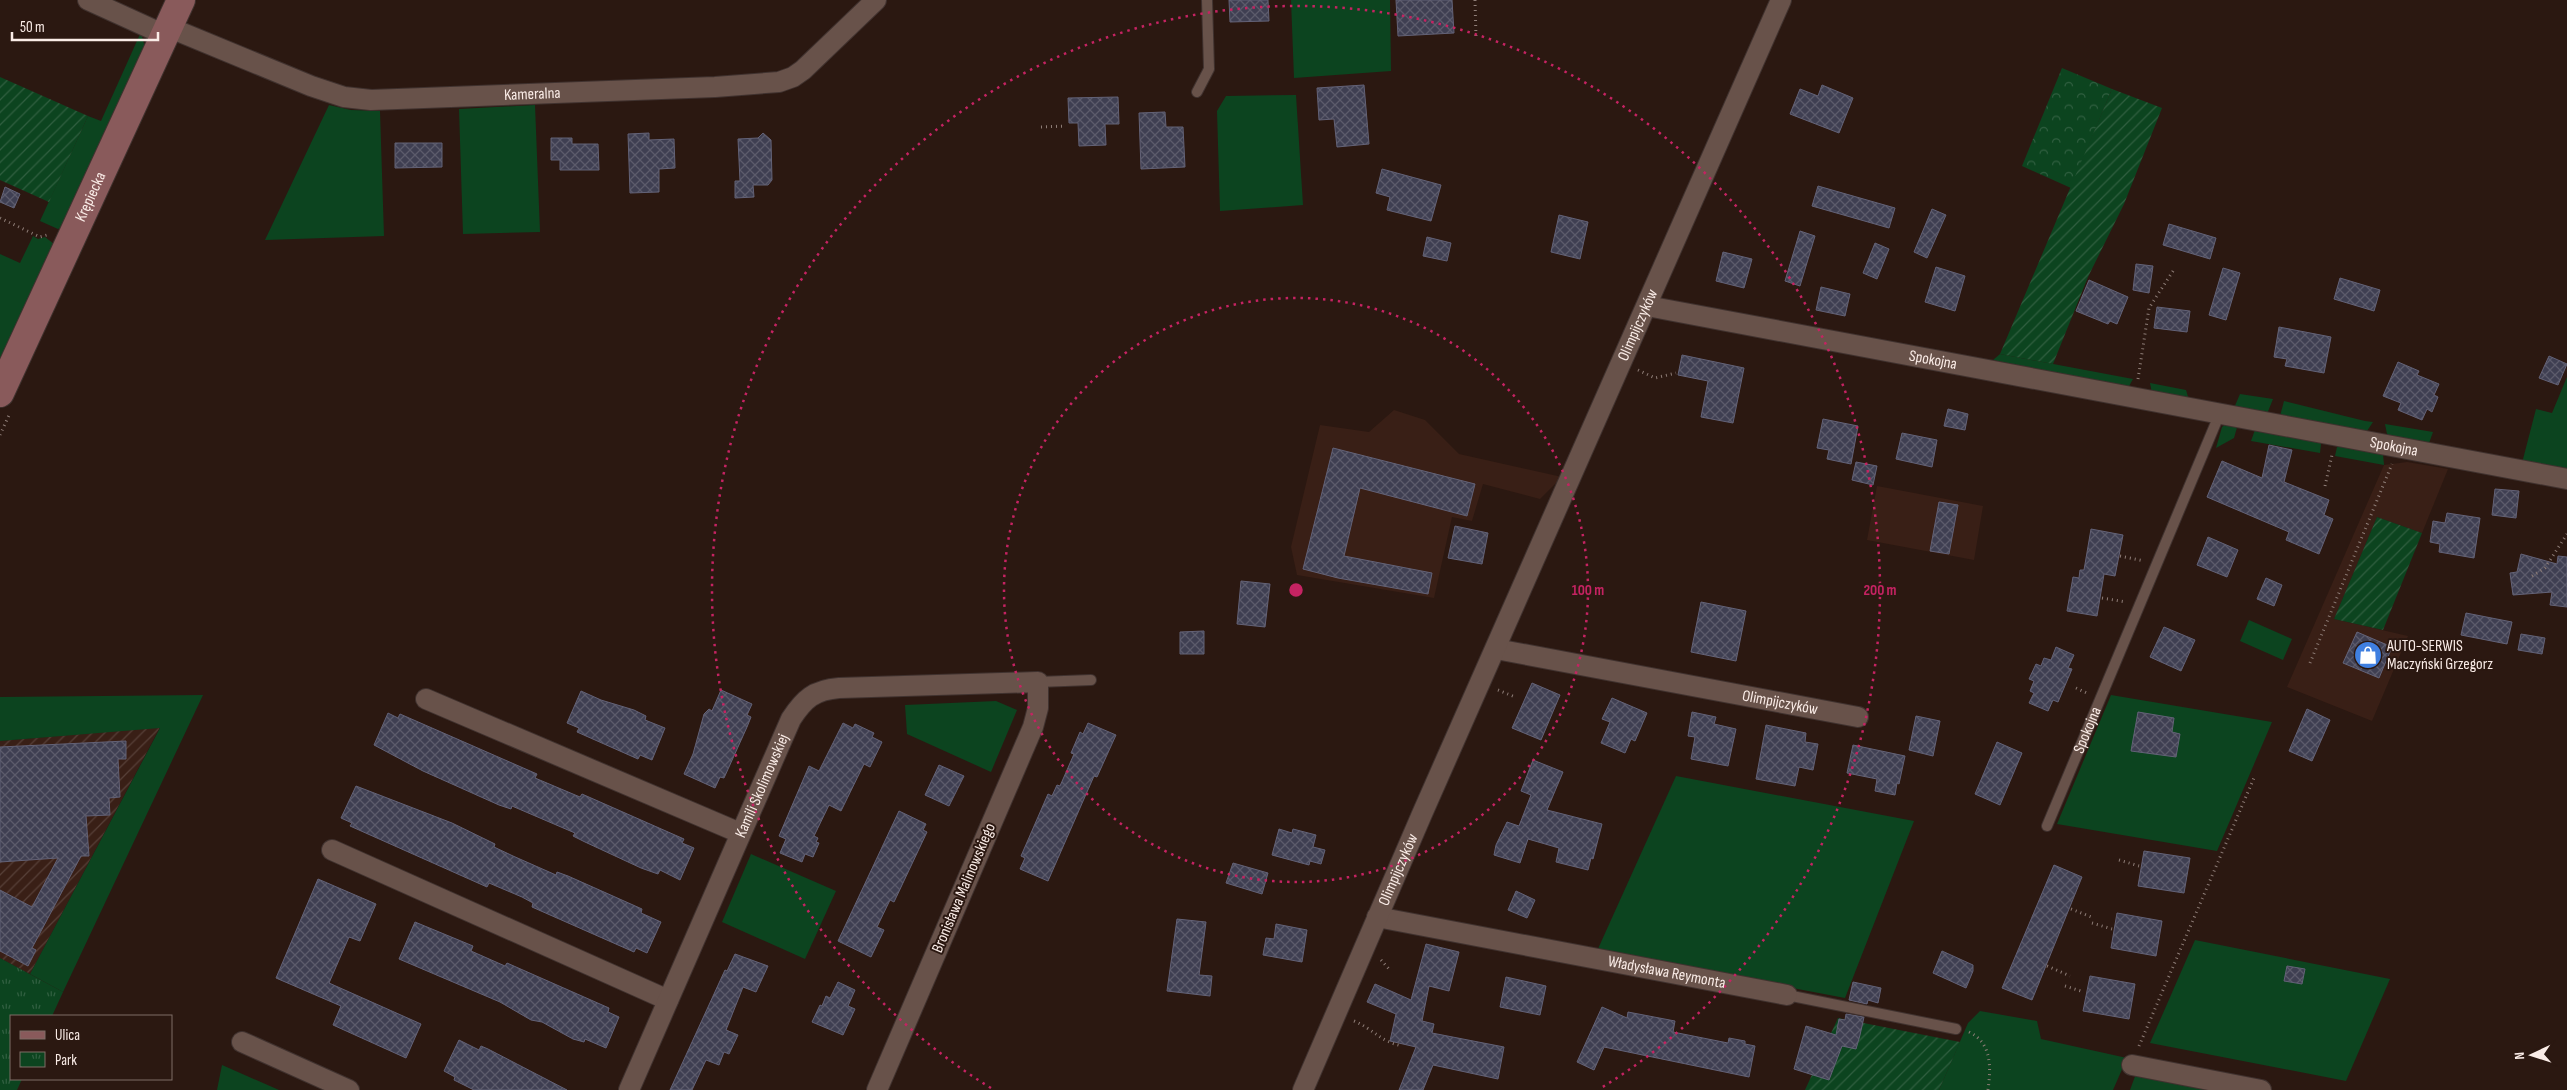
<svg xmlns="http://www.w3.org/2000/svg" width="2567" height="1090" font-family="'Sofia Sans Condensed',sans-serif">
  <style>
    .built { fill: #391f16 }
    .industrial { fill: url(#industrial-furrows) }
    .grass { fill: #0c441f }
    .forest { fill: url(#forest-crowns) }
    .park { fill: url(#park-tufts) }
    .garden { fill: url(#garden-furrows) }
    .building { fill: url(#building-cross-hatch); stroke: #636277 }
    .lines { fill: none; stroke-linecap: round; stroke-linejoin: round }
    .lane-casing { stroke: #40322f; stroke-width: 12 }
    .street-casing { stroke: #40322f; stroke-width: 22 }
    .secondary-casing { stroke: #40322f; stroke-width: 30 }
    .path { stroke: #8e7d77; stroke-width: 3; stroke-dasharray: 1 4; stroke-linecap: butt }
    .lane { stroke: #68524a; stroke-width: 10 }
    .street { stroke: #68524a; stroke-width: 20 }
    .secondary { stroke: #895a5b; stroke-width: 28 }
    .ring { fill: none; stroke: #c52362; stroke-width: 2.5; stroke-dasharray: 2.5 5 }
    .labels { text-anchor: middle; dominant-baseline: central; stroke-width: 4; stroke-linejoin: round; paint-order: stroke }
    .street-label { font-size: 16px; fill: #faece7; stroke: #2b1811 }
    .poi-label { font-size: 16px; fill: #faece7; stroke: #2b1811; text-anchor: start }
    .centre { fill: #c52362; stroke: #2b1811; stroke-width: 2.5 }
    .ring-label { font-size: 15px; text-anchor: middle; font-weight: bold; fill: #c52362; stroke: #2b1811; stroke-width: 4; stroke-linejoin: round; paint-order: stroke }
  </style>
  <defs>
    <pattern id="industrial-furrows" width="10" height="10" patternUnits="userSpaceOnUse" patternTransform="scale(1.25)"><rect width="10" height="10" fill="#391f16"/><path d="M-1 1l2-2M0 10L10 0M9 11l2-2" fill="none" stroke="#574038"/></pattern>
    <pattern id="forest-crowns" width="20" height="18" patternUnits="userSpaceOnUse" patternTransform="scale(1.25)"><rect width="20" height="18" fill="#0c441f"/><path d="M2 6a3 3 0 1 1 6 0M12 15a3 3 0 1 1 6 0" fill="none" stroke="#305f40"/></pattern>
    <pattern id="park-tufts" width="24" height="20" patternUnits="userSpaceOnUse" patternTransform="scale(1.25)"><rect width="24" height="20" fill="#0c441f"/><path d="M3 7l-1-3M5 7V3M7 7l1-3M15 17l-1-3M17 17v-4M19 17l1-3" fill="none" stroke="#305f40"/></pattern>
    <pattern id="garden-furrows" width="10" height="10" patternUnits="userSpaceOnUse" patternTransform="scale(1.25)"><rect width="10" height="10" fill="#0c441f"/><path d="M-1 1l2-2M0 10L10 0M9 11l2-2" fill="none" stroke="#305f40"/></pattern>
    <pattern id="building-cross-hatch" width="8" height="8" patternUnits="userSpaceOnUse" patternTransform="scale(1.25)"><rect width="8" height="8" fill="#3f3f52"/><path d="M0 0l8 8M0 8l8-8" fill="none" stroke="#5c5b6b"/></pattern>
  </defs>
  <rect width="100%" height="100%" fill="#2b1811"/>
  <g class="built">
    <polygon points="1394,410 1425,420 1459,454 1562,477 1540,499 1483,484 1472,521 1452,517 1434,598 1297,575 1291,547 1320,425 1369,432"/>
    <polygon points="2407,462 2448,469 2422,533 2377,517 2334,619 2408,636 2372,721 2287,687 2384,465"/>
    <polygon points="1877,486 1983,506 1974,560 1867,540"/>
  </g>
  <polygon class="industrial" points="160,727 30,974 0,958 0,741"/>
  <g class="grass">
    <polygon points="1291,0 1390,0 1391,71 1294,78"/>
    <polygon points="141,32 146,52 63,227 58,229 40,221 88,116 101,121"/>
    <polygon points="1296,95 1303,205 1220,211 1217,111 1226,96"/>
    <polygon points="329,105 351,110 380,111 384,236 265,240"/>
    <polygon points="535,105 540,232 463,234 459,109"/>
    <polygon points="33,236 38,239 45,237 54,244 0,367 0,254 20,263"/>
    <polygon points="2000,354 2133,379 2128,388 1993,360"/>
    <polygon points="2567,377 2567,471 2522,463 2536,409 2552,413"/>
    <polygon points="2150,383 2186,390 2189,400 2152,393"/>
    <polygon points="2240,394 2273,399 2267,414 2234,408"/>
    <polygon points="2284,401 2365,421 2373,422 2365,434 2280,416"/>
    <polygon points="2227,423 2238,424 2234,438 2216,448 2222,427"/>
    <polygon points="2385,424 2433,432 2428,446 2388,439"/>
    <polygon points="2256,427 2318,439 2321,444 2320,453 2251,441"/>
    <polygon points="2340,444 2383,454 2384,465 2335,456 2337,447"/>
    <polygon points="2249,620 2292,639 2283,660 2240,641"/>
    <polygon points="203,695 63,992 30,974 160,728 0,741 0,697"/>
    <polygon points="2111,695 2272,722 2217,851 2057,824"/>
    <polygon points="996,701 1017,710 991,772 907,734 905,705"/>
    <polygon points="1676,776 1914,821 1845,998 1597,951"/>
    <polygon points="751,854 836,891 805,959 722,922"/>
    <polygon points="2195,940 2390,979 2346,1081 2150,1043"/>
    <polygon points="1980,1011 2037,1021 2041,1039 2127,1058 2113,1090 1939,1090 1968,1023"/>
    <polygon points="222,1065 279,1090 217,1090"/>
    <polygon points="2137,1071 2212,1090 2130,1090"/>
  </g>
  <polygon class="forest" points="2062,68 2112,89 2071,188 2022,166"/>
  <polygon class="park" points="0,958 63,992 52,1016 11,1016 11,1079 22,1079 17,1090 0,1090"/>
  <g class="garden">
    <polygon points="0,77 88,116 49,202 0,180"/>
    <polygon points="2112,89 2162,108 2124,204 2088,277 2053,364 2000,354"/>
    <polygon points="2377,517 2422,533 2383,630 2334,619"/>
    <polygon points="1838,1018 1960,1042 1939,1090 1805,1090"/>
  </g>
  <g class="building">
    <polygon points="1229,0 1268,0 1269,21 1230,22"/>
    <polygon points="1396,0 1452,0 1454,33 1398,36"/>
    <polygon points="1364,85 1369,144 1337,147 1334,119 1319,120 1317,88"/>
    <polygon points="1822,85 1853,98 1839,133 1790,114 1800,89 1818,96"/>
    <polygon points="1118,97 1119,124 1105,124 1106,145 1079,146 1078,123 1069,123 1068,98"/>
    <polygon points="1165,112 1166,127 1183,127 1185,167 1141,169 1139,113"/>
    <polygon points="649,133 649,140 674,139 675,168 659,169 659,192 630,193 628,134"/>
    <polygon points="763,133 771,140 772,180 768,185 753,185 754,197 735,198 735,181 740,181 738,139 758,138"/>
    <polygon points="551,138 572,138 572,144 598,144 599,170 560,170 560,160 551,160"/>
    <polygon points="395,143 442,143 442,167 395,168"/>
    <polygon points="1382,169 1441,185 1431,221 1387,210 1390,197 1376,193"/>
    <polygon points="1818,186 1895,208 1889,228 1812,206"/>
    <polygon points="5,187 20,194 14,208 0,202"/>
    <polygon points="1932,209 1946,215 1927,258 1914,252"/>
    <polygon points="1559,215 1588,222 1580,259 1551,252"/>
    <polygon points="2169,224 2216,238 2210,259 2163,245"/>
    <polygon points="1800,231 1815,236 1800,286 1785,281"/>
    <polygon points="1427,237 1451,243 1447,261 1423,256"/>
    <polygon points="1875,243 1889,249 1877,279 1863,273"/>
    <polygon points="1723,252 1752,259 1744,288 1716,281"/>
    <polygon points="2136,264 2153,266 2149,293 2133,290"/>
    <polygon points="1936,267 1965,276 1955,311 1925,302"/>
    <polygon points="2223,268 2240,273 2226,320 2209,315"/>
    <polygon points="2340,278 2380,290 2374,311 2334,299"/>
    <polygon points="2089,280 2128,297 2117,324 2110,321 2108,324 2076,311"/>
    <polygon points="1821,287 1850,294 1845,316 1816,310"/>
    <polygon points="2157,307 2190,311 2187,332 2154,328"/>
    <polygon points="2279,327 2331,337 2324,373 2285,366 2287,359 2274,357"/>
    <polygon points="1682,355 1744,368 1733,423 1701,417 1708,381 1678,375"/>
    <polygon points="2549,356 2567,364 2558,385 2539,378"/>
    <polygon points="2398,362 2419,371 2417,375 2439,384 2434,395 2438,397 2432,412 2427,409 2422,420 2398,410 2401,403 2383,396"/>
    <polygon points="1948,409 1968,414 1965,430 1944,426"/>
    <polygon points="1823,419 1858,426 1851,464 1827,459 1829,450 1817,448"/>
    <polygon points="1902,433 1937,440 1932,467 1896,459"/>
    <polygon points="2269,445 2292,450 2284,482 2329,500 2324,515 2333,519 2319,554 2286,540 2289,532 2207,497 2222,461 2262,478"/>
    <polygon points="1333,448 1475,484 1467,516 1360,488 1344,556 1432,573 1428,594 1338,578 1303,569"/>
    <polygon points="1856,462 1877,466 1873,485 1852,480"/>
    <polygon points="2495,489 2519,491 2516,518 2492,515"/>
    <polygon points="1939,502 1958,505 1949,554 1930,551"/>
    <polygon points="2447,513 2480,518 2474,558 2439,552 2440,544 2430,542 2433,521 2445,523"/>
    <polygon points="1455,526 1488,533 1482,564 1448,558"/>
    <polygon points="2091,529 2123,535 2115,576 2104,574 2097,616 2067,611 2073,577 2079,578 2080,570 2084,570"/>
    <polygon points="2208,537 2238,550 2227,577 2197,565"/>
    <polygon points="2521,554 2557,564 2558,556 2567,557 2567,607 2550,605 2552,592 2513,595 2510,573 2517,572"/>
    <polygon points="2266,578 2282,585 2274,606 2257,599"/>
    <polygon points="1241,581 1270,584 1265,627 1237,624"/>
    <polygon points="1701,602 1746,611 1736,661 1691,652"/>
    <polygon points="2466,613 2512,622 2507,644 2461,635"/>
    <polygon points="2164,627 2195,640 2181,671 2150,657"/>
    <polygon points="1204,631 1204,654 1180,654 1180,632"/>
    <polygon points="2357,632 2392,647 2379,678 2343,663"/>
    <polygon points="2521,634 2545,638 2542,654 2518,650"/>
    <polygon points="2056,647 2074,655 2068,668 2072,669 2058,702 2053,700 2048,711 2029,703 2034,693 2030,691 2034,681 2029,679 2036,664 2041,666 2044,658 2051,660"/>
    <polygon points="1532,683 1560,695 1541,740 1512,728"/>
    <polygon points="721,690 752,704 747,715 751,717 747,727 724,778 720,777 715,788 684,774 693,754 704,714 709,709 712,711"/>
    <polygon points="581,691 601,700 634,710 646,716 645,720 665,728 652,760 640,755 638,759 577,732 579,728 567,723"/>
    <polygon points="1612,698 1647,713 1635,741 1631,739 1625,753 1601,743 1610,722 1602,719"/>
    <polygon points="2307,709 2330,720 2312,761 2289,751"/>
    <polygon points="1692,712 1716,717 1714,724 1736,729 1728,766 1691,759 1695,737 1688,736"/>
    <polygon points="2138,712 2174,718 2172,732 2180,734 2176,757 2131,751"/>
    <polygon points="388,713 398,718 400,714 537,774 535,778 580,797 582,794 684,839 682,843 694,848 680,880 660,870 658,874 641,868 585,842 573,836 575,833 512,806 511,809 499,805 423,771 374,745"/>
    <polygon points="1916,716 1940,721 1933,756 1909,750"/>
    <polygon points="843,723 853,728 855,724 874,733 872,737 882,742 870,767 864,764 841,811 829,805 814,836 818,838 816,842 819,843 813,857 805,854 802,862 780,853 786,839 779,836 809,766 819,771"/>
    <polygon points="1088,723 1116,735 1097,777 1094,776 1048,881 1020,869 1025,858 1021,856 1048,794 1052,796 1057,785 1060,786 1074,754 1071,753 1080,732 1083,734"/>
    <polygon points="1766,725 1806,733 1805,742 1818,744 1813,770 1799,767 1795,786 1756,779"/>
    <polygon points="126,741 126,759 118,759 120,797 109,798 110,815 86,816 89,856 81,856 32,948 36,950 28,966 0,951 0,890 32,907 58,858 0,862 0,747"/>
    <polygon points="1997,742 2022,753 2000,805 1975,794"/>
    <polygon points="1853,745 1905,756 1899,784 1897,783 1895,795 1875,791 1877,779 1847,773"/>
    <polygon points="1533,760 1563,772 1547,810 1602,824 1593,859 1591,858 1588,870 1556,862 1559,848 1528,839 1520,863 1494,855 1496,845 1507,822 1519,826 1531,795 1521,791"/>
    <polygon points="939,765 964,776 949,806 925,795"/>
    <polygon points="356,786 452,823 495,844 494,847 513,856 556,875 557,872 568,876 642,909 641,913 661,922 647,953 636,948 634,952 532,907 533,903 522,897 489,883 487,887 350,826 352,823 341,818"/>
    <polygon points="899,811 926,824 923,830 927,832 894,902 890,900 877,927 884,930 871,957 838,941"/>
    <polygon points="1279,829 1292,833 1293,829 1316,835 1313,847 1325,850 1321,864 1310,861 1309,865 1272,855"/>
    <polygon points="2144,851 2190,858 2184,893 2138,886"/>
    <polygon points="1233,863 1268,873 1262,894 1226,883"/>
    <polygon points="2054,865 2082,877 2032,1000 2002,988"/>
    <polygon points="318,879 376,904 360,941 349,937 329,983 421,1024 406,1058 333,1025 341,1006 276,978"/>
    <polygon points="1516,891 1535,900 1527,918 1508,910"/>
    <polygon points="2117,913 2162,921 2156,956 2111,948"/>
    <polygon points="1177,919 1206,922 1199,975 1212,976 1210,996 1167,991"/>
    <polygon points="415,922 473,946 471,951 505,966 507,963 609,1008 608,1012 619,1017 606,1048 585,1039 584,1042 573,1039 542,1022 531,1020 500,1002 399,959"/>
    <polygon points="1276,924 1307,930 1302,962 1263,955 1266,938 1274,939"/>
    <polygon points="1426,944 1459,952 1449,991 1429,986 1422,1021 1434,1024 1432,1033 1504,1047 1498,1079 1433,1065 1423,1090 1399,1090 1416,1047 1390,1041 1396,1014 1367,1002 1375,984 1411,1000"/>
    <polygon points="1942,951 1973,965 1973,971 1966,988 1933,973"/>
    <polygon points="735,954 768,966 756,992 743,987 726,1030 738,1035 729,1054 724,1052 719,1065 706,1060 692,1090 670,1090 725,970 727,971"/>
    <polygon points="2287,966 2305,969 2302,984 2284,981"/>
    <polygon points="2090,976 2135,984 2129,1019 2083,1011"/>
    <polygon points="1506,977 1546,986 1540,1015 1500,1007"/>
    <polygon points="838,982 855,990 848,1006 855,1009 843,1035 812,1022 820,1005 822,1006 826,996 830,998"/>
    <polygon points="1853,982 1881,988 1878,1003 1868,1000 1867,1004 1849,1000"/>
    <polygon points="1602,1007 1627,1018 1628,1012 1675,1021 1673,1032 1728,1043 1729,1038 1745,1041 1745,1044 1755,1046 1749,1077 1604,1047 1594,1070 1577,1062"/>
    <polygon points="1846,1014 1864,1017 1860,1035 1856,1049 1842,1046 1829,1080 1794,1069 1806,1026 1836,1035 1839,1019 1845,1020"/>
    <polygon points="459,1040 479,1050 481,1046 488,1049 567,1090 474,1090 454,1080 455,1077 444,1071"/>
  </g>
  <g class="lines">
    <g class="lane-casing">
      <g id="lane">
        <polyline points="1197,92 1209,69 1207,0"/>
        <polyline points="1038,682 1091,680"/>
        <path id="s1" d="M2047,826L2220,413"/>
        <polyline points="1787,995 1956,1029"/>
      </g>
    </g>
    <g class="street-casing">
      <g id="street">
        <polyline points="88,0 165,35"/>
        <path id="s2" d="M168,27L311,86L344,97L371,100L715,87L779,82L793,77L803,70L876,0"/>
        <path id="s3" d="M1647,306L2567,479"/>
        <path id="s4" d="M1496,649L1858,717"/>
        <polyline points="426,699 740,833"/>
        <polyline points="332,850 668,1000"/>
        <path id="s5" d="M1377,917L1787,995"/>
        <polyline points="242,1042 349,1090"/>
        <polyline points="2132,1065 2261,1090"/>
        <path id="s6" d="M629,1090L791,719C804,699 814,690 839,688L1038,682V708L1033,727L877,1090"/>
        <path id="s7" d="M1303,1090L1422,814L1781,0"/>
      </g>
    </g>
    <g class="secondary-casing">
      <g id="secondary">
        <path id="s8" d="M0,393L181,0"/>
      </g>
    </g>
    <g class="path">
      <polyline points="1475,0 1476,38"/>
      <polyline points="1041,127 1066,126"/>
      <polyline points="0,218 40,237 47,235"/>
      <polyline points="1638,370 1655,378 1676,373"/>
      <polyline points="2138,379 2149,308 2175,268"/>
      <polyline points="0,435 10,413"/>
      <polyline points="2325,486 2332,455"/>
      <polyline points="2120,556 2144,561"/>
      <polyline points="2532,576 2545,568 2567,534"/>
      <polyline points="2102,598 2126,602"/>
      <polyline points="2310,663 2392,464"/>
      <polyline points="2076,688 2089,694"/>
      <polyline points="1498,690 1515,697"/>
      <polyline points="2119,860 2139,866"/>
      <polyline points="2071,909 2094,918"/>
      <polyline points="2092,923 2112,929"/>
      <polyline points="1381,960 1390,970"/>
      <polyline points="2047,966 2070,976"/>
      <polyline points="2065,986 2084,992"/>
      <path d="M1354,1021C1375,1030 1379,1041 1402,1046"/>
      <path d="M1969,1032C1992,1043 1991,1067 1988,1090"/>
      <polyline points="2139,1046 2254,778"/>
    </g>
    <use href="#lane" class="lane"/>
    <use href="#street" class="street"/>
    <use href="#secondary" class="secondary"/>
  </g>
  <g class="ring">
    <circle cx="1296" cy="590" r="292"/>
    <path d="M991 1088A584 584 0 1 1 1601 1088"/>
  </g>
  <defs>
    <g id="shop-disc" transform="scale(1.4375)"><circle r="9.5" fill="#3f7fe0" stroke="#2b1811"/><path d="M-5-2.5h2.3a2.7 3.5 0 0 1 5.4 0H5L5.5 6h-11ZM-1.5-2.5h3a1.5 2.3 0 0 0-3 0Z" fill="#fff"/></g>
  </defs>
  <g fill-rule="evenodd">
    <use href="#shop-disc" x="2368" y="655"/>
  </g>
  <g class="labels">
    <g class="street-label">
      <text stroke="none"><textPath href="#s2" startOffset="378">Kameralna</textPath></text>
      <text stroke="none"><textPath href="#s8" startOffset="216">Krępiecka</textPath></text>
      <text stroke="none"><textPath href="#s7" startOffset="835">Olimpijczyków</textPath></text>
      <text stroke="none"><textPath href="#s3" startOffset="291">Spokojna</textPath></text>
      <text stroke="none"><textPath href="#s3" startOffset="760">Spokojna</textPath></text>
      <text stroke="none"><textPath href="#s4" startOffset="289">Olimpijczyków</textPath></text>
      <text stroke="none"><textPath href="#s1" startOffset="104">Spokojna</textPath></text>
      <text stroke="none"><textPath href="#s6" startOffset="332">Kamili Skolimowskiej</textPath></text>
      <text stroke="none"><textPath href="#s7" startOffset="240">Olimpijczyków</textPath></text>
      <text transform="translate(964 888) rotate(-67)">Bronisława Malinowskiego</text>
      <text stroke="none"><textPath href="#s5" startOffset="295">Władysława Reymonta</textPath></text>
    </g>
    <g class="poi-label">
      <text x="2387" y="646">AUTO-SERWIS<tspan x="2387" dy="18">Maczyński Grzegorz</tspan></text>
    </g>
  </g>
  <circle cx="1296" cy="590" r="8" class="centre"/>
  <g class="ring-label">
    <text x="1588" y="595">100 m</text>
    <text x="1880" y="595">200 m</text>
  </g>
  <rect x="10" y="1015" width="162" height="65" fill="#2b1811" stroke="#7e6d67"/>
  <rect x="20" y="1031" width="25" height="8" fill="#895a5b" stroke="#7e6d67"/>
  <text x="55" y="1040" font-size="15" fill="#faece7">Ulica</text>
  <rect x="20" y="1052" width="25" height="15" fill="url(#park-tufts)" stroke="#7e6d67"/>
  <text x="55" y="1065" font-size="15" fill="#faece7">Park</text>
  <g transform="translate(2532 1055) rotate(266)" stroke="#2b1811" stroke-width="4" paint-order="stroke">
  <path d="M0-4L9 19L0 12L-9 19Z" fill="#faece7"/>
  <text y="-8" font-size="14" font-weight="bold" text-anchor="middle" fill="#faece7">N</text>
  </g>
  <path d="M12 32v8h146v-8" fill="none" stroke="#faece7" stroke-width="2.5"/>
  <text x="20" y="32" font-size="15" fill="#faece7" stroke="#2b1811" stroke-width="4" paint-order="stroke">50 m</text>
</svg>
